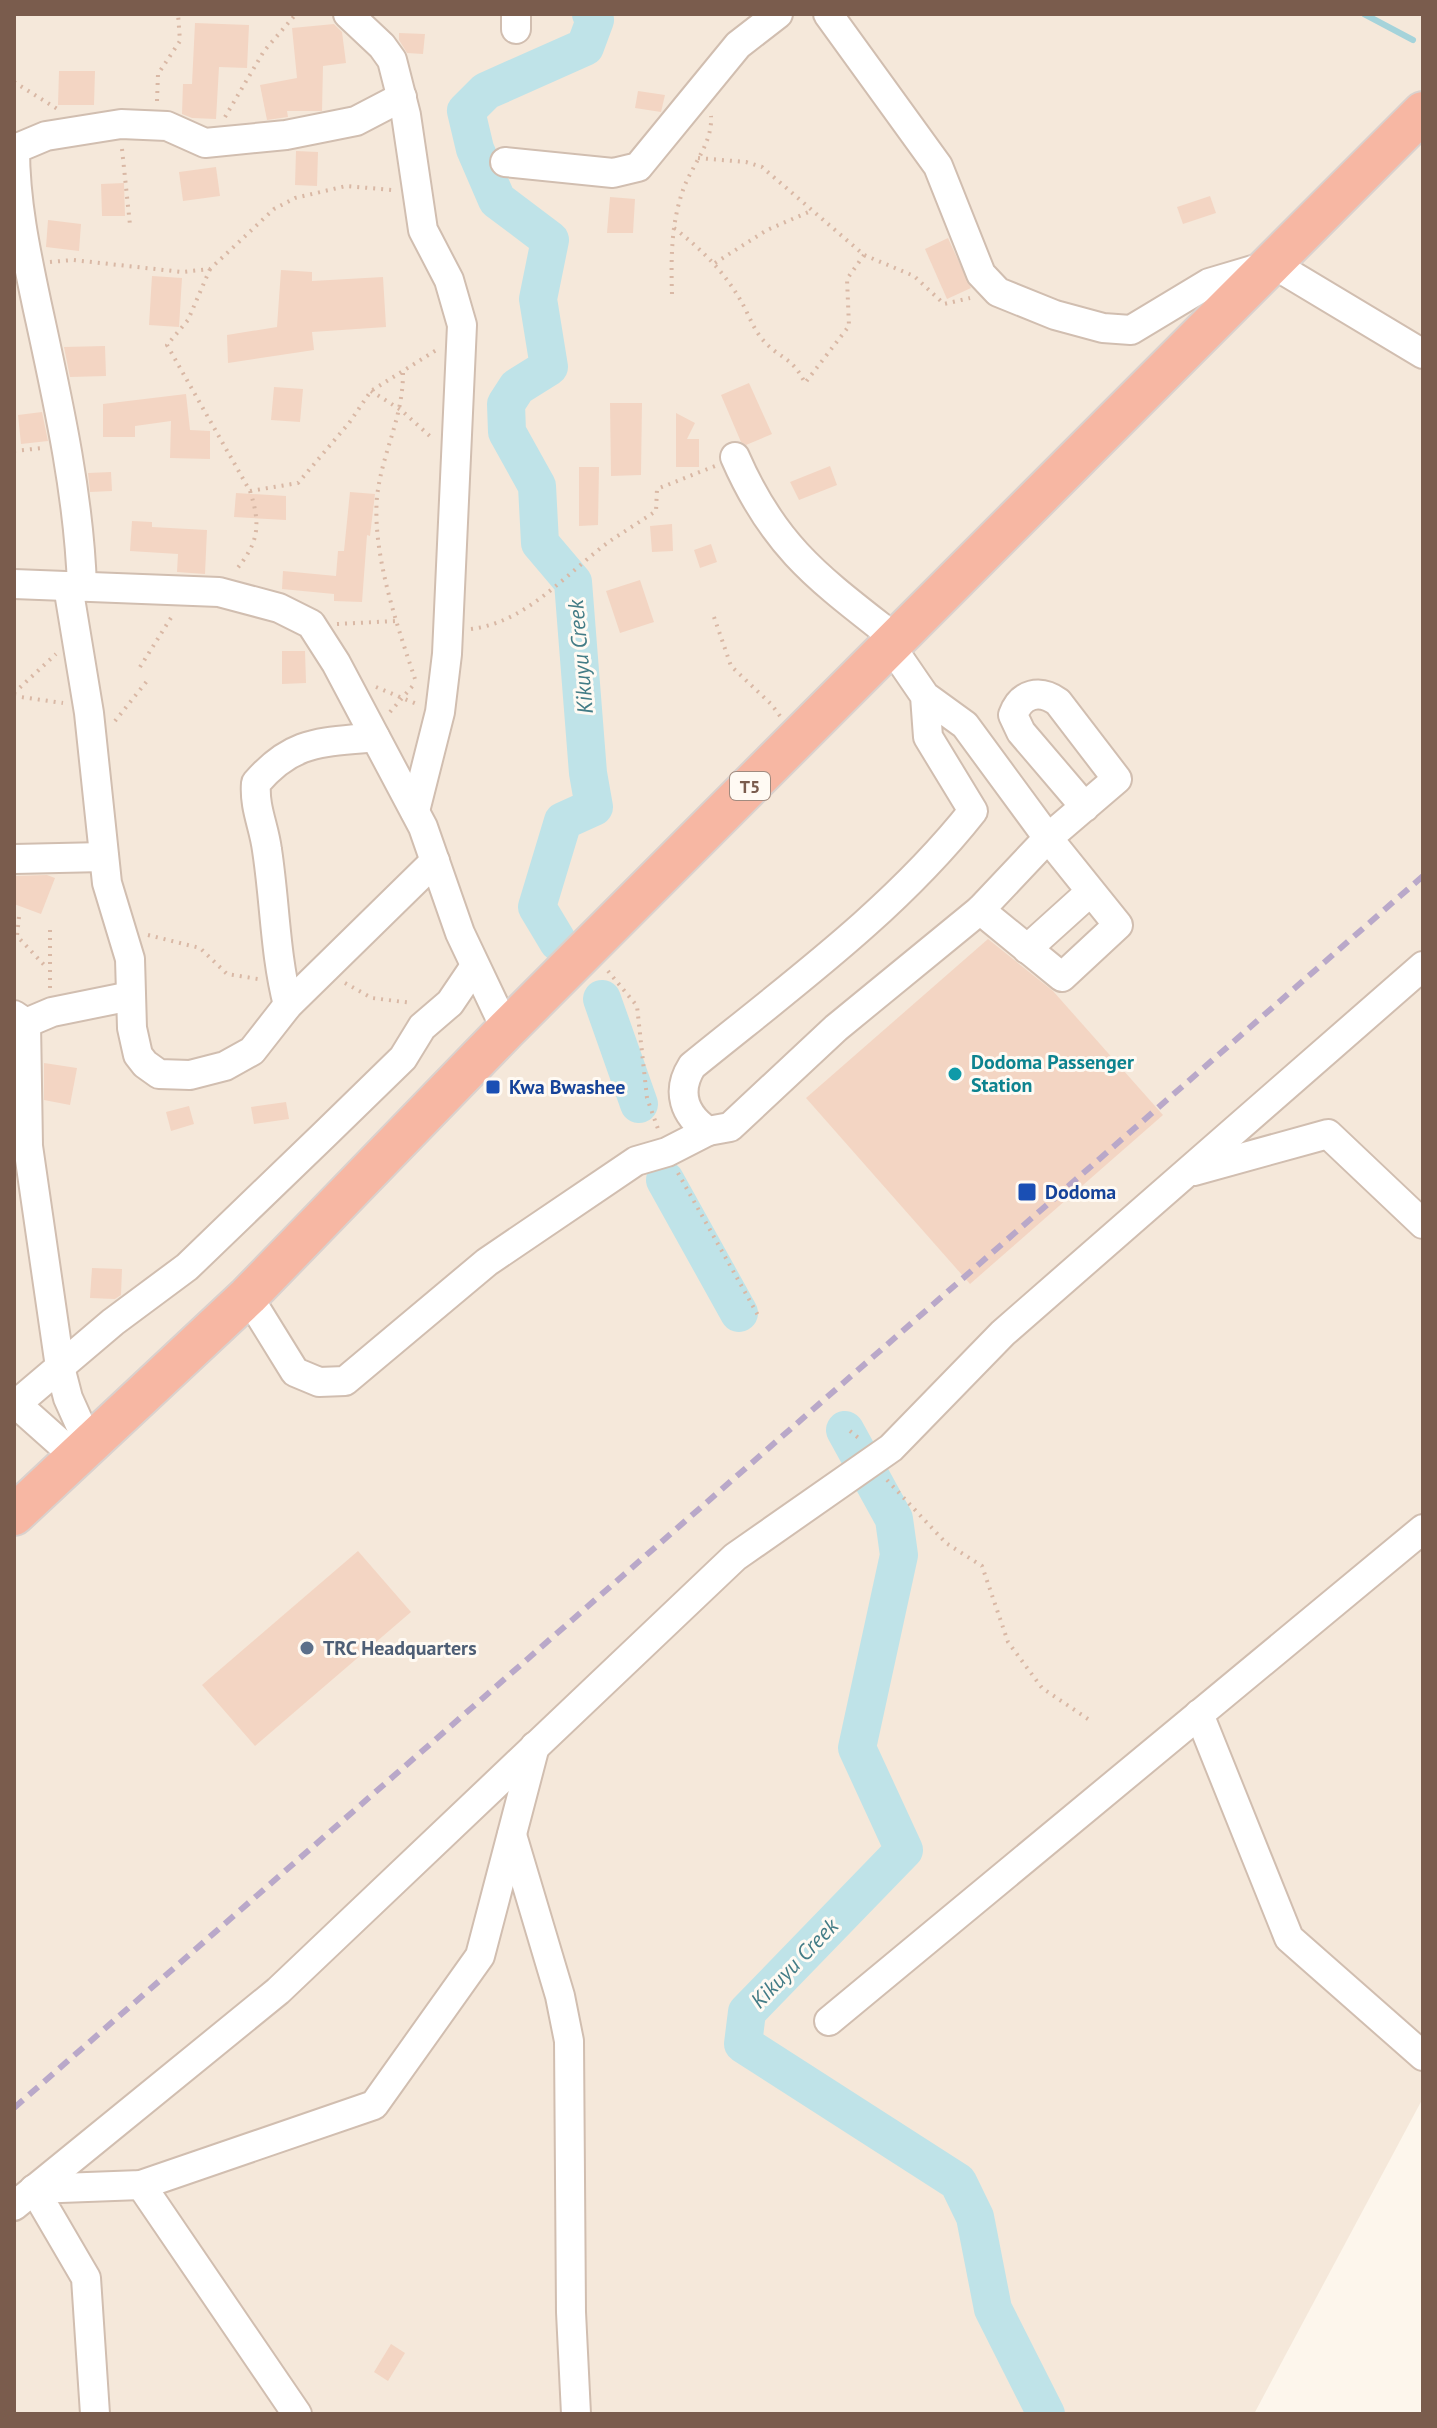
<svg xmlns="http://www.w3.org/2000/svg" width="1437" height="2428" font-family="'PT Sans',sans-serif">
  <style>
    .residential { fill: #f5e8da }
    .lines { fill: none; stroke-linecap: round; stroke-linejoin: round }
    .stream { stroke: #a5d3da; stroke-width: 6 }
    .river { stroke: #bfe3e8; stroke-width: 38 }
    .building { fill: #f3d5c3 }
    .minor-casing { stroke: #d1beb0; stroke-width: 32 }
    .highway-casing { stroke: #dad1cd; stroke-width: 44 }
    .path { stroke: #d9b8a5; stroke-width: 4; stroke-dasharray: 2 6; stroke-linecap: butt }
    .minor { stroke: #fff; stroke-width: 28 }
    .highway { stroke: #f7b7a3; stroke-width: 40 }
    .rail { stroke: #b9a8c9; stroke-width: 6; stroke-dasharray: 12 8; stroke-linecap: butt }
    .culture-dot { fill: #0f9aa8; stroke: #fffaf3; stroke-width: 3 }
    .transit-dot { fill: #1a4fb4; stroke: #fffaf3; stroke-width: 3 }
    .service-dot { fill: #5c6f8a; stroke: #fffaf3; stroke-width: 3 }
    .labels { text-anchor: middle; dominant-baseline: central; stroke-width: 6; stroke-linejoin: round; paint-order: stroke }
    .shield { fill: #fffaf3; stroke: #a28b7f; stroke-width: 2 }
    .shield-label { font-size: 18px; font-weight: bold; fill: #7a5c4d }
    .culture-label { font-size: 20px; font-weight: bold; fill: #0d838f; stroke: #fffaf3; text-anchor: start }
    .transit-label { font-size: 20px; font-weight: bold; fill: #164399; stroke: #fffaf3; text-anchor: start }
    .service-label { font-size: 20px; font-weight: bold; fill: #4e5e75; stroke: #fffaf3; text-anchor: start }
    .water-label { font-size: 22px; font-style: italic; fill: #437c86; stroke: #fffaf3 }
  </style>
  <rect width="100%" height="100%" fill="#fdf6ec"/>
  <polygon class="residential" points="14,14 1423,14 1423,2098 1254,2414 14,2414"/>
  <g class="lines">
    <polyline class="stream" points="1364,14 1413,40"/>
    <g class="river">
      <polyline points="558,942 537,907 563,821 594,807 588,773 573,582 540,543 537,486 507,432 506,404 517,387 549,367 538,299 550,240 497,200 475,149 466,111 486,91 585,47 595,20 591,14"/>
      <polyline points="602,999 639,1104"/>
      <polyline points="665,1180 739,1313"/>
      <polyline points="845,1430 894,1519 899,1555 857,1748 904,1850 747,2012 743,2044 958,2182 975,2217 993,2309 1046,2414"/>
    </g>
  </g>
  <g class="building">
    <polygon points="195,23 249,25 247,68 219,67 216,119 192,118 182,114 183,84 192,84"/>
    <polygon points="334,24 342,32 346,63 323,66 322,111 287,111 288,117 267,120 260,85 297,78 292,28"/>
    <polygon points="399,33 425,34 423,54 407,53 399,40"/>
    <polygon points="59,71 95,71 94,105 58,105"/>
    <polygon points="638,91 665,95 661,112 635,108"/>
    <polygon points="296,151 318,152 317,186 295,185"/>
    <polygon points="216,167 220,196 183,201 179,172"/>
    <polygon points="124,183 125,216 102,216 101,184"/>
    <polygon points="1210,196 1216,213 1183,224 1177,207"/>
    <polygon points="610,197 635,199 633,233 607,233"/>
    <polygon points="48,220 81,224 79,251 46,247"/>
    <polygon points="948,238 971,288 947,299 925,249"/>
    <polygon points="281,270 312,272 312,281 383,277 386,327 312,332 314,350 228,363 227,335 277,327"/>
    <polygon points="152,276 182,278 179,327 149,325"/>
    <polygon points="105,346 106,376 70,377 64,347"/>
    <polygon points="749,383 772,434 746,445 741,442 721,395"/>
    <polygon points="274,387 303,389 300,422 271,420"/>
    <polygon points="186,394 190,430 210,431 210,459 170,458 171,421 135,426 135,437 103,437 103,404"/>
    <polygon points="610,403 642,403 641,475 611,476"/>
    <polygon points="42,412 48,441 21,444 18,415"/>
    <polygon points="676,413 695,423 687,439 699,439 699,467 676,467"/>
    <polygon points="830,466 837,485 799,500 790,482"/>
    <polygon points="579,467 599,467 598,525 579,526"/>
    <polygon points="111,472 112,491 90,492 88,473"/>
    <polygon points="350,492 375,494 370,536 367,535 362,602 334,601 334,594 282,589 283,571 336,576 338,551 344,551"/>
    <polygon points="236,493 286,496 286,520 234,517"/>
    <polygon points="132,521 152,522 152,527 207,530 205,574 177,572 178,554 130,551"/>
    <polygon points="672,524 673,551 652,552 650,526"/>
    <polygon points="711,544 717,562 700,568 694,550"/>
    <polygon points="640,580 654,622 620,633 606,591"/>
    <polygon points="282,651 305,651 306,683 282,684"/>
    <polygon points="47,875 55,878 41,914 14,904 14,876"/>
    <polygon points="988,939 1053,991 1163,1115 970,1284 806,1098"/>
    <polygon points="44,1063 77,1068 70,1105 44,1100"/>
    <polygon points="286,1102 289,1119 254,1124 251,1107"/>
    <polygon points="189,1106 194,1124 171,1131 166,1112"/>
    <polygon points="92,1268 122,1269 121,1295 115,1299 90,1298"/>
    <polygon points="358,1551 411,1612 255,1746 202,1685"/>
    <polygon points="391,2344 405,2353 388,2381 374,2372"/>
  </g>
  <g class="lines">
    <g class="minor-casing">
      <g id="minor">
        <polyline points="348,14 382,46 392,60 406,115 423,230 449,280 462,325 447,654 440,712 415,811"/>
        <polyline points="516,14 516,29"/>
        <polyline points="828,14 938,166 981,274 998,292 1055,315 1103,328 1131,330 1209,283 1273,264 1423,354"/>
        <polyline points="505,162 613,173 638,167 738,45 778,14"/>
        <path d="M735,457C775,549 821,580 896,639"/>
        <polyline points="14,584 219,592 279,608 311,624 336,663 423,827 460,933 506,1030"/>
        <polyline points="68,586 89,713 107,883 130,959 132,1028 138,1055 145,1064 159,1074 190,1075 225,1066 252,1051 288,1005 435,861"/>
        <path d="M82,587C79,493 57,397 37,305C26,253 15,202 15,149L46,136L121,124L167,126L205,143L286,135L356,121L402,97"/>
        <path d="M890,645L925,696L965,725L1048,838L980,910L836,1028L730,1127L708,1131C684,1115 676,1091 692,1066C789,987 895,910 973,811L928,737L925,696"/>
        <polyline points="14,859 104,857"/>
        <path d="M980,910L1062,977L1118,925L1048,838L1117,779L1058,702C1040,689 1021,693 1013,715L1021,732L1085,807"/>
        <polyline points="1027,949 1089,893"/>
        <path d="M288,1005C275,955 275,902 267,850C264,826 254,808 256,783C294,739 322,743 375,737"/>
        <polyline points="14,1015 26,1023 28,1146 60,1367 68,1398 90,1447"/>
        <polyline points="26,1023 52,1012 131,996"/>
        <polyline points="1194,1171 1328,1134 1423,1224"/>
        <polyline points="248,1296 295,1372 319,1382 345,1381 487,1262 636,1161 667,1152 708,1131"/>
        <polyline points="14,1402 78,1459"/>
        <polyline points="14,1406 113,1322 187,1267 325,1134 403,1058 422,1027 450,1003 475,966"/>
        <polyline points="1199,1714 1289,1938 1423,2056"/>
        <polyline points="512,1835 560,1996 569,2041 571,2312 576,2414"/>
        <polyline points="829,2021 1423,1529"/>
        <polyline points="141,2185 297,2414"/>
        <polyline points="14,2206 278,1991 735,1557 891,1448 1003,1333 1423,966"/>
        <polyline points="95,2414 86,2278 34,2189 141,2185 374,2105 480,1956 535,1746"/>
      </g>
    </g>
    <g class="highway-casing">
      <polyline id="highway" points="14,1515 248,1296 506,1030 1423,112"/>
    </g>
    <g class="path">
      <polyline points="14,82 59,110"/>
      <polyline points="157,101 158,74 180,41 178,14"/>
      <polyline points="225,117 264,51 296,14"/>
      <polyline points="122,149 130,225"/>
      <polyline points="698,158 746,162 762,167 864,255 914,276 944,304 970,298"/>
      <path d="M674,228C701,249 723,270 741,301C748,313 753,328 762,339C779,359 792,356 805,383L849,326L847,279L864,255"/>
      <polyline points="50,262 73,260 182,272 210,269 274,209 295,198 346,186 392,190"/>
      <polyline points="715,263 767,230 811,211"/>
      <path d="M210,269L188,320L167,345L250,491C261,525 259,543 235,571"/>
      <path d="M672,294C671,259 671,226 682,193C690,167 713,144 711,116"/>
      <path d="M403,373C403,419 382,452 377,497C372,555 398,628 416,682"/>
      <polyline points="371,391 401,410 432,438"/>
      <polyline points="14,451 43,448"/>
      <polyline points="250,491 298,483 349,423 371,391 438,349"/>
      <polyline points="714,617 731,666 772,705 780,716"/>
      <polyline points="337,624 396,621"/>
      <path d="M471,629C528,622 566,573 610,541C625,531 641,521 656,511L657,489L715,466"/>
      <polyline points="140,667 174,613"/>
      <polyline points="376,687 419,705"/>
      <polyline points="14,693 56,654"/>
      <polyline points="14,696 63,703"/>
      <polyline points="390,712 416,682"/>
      <polyline points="115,721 147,681"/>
      <polyline points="19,917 17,936 47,968"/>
      <polyline points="50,930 50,988"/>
      <polyline points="148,935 200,948 227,974 258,979"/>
      <polyline points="608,971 637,1006 647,1098 658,1129"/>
      <polyline points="345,983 372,998 412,1003"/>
      <polyline points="678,1173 759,1317"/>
      <polyline points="850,1431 861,1440"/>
      <polyline points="887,1480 946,1543 982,1566 1008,1642 1042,1688 1091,1721"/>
    </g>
    <use href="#minor" class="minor"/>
    <use href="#highway" class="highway"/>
    <polyline class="rail" points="14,2108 1423,876"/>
  </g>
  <circle class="culture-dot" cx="955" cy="1074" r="8"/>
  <g class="transit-dot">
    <rect x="485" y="1079" width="16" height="16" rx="4"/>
    <rect x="1017" y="1182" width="20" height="20" rx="4"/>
  </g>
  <circle class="service-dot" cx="307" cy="1648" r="8"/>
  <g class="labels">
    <rect class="shield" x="730" y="772" width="40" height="28" rx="6"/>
    <g class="shield-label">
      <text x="750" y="786">T5</text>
    </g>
    <g class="culture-label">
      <text x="971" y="1062">Dodoma Passenger<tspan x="971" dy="23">Station</tspan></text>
    </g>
    <g class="transit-label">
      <text x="509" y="1087">Kwa Bwashee</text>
      <text x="1045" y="1192">Dodoma</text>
    </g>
    <g class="service-label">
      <text x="323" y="1648">TRC Headquarters</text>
    </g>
    <g class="water-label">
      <text transform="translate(580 657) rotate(-95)">Kikuyu Creek</text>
      <text transform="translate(794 1963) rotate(-46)">Kikuyu Creek</text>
    </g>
  </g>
  <rect width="1437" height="2428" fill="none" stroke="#7a5c4d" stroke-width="32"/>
</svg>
